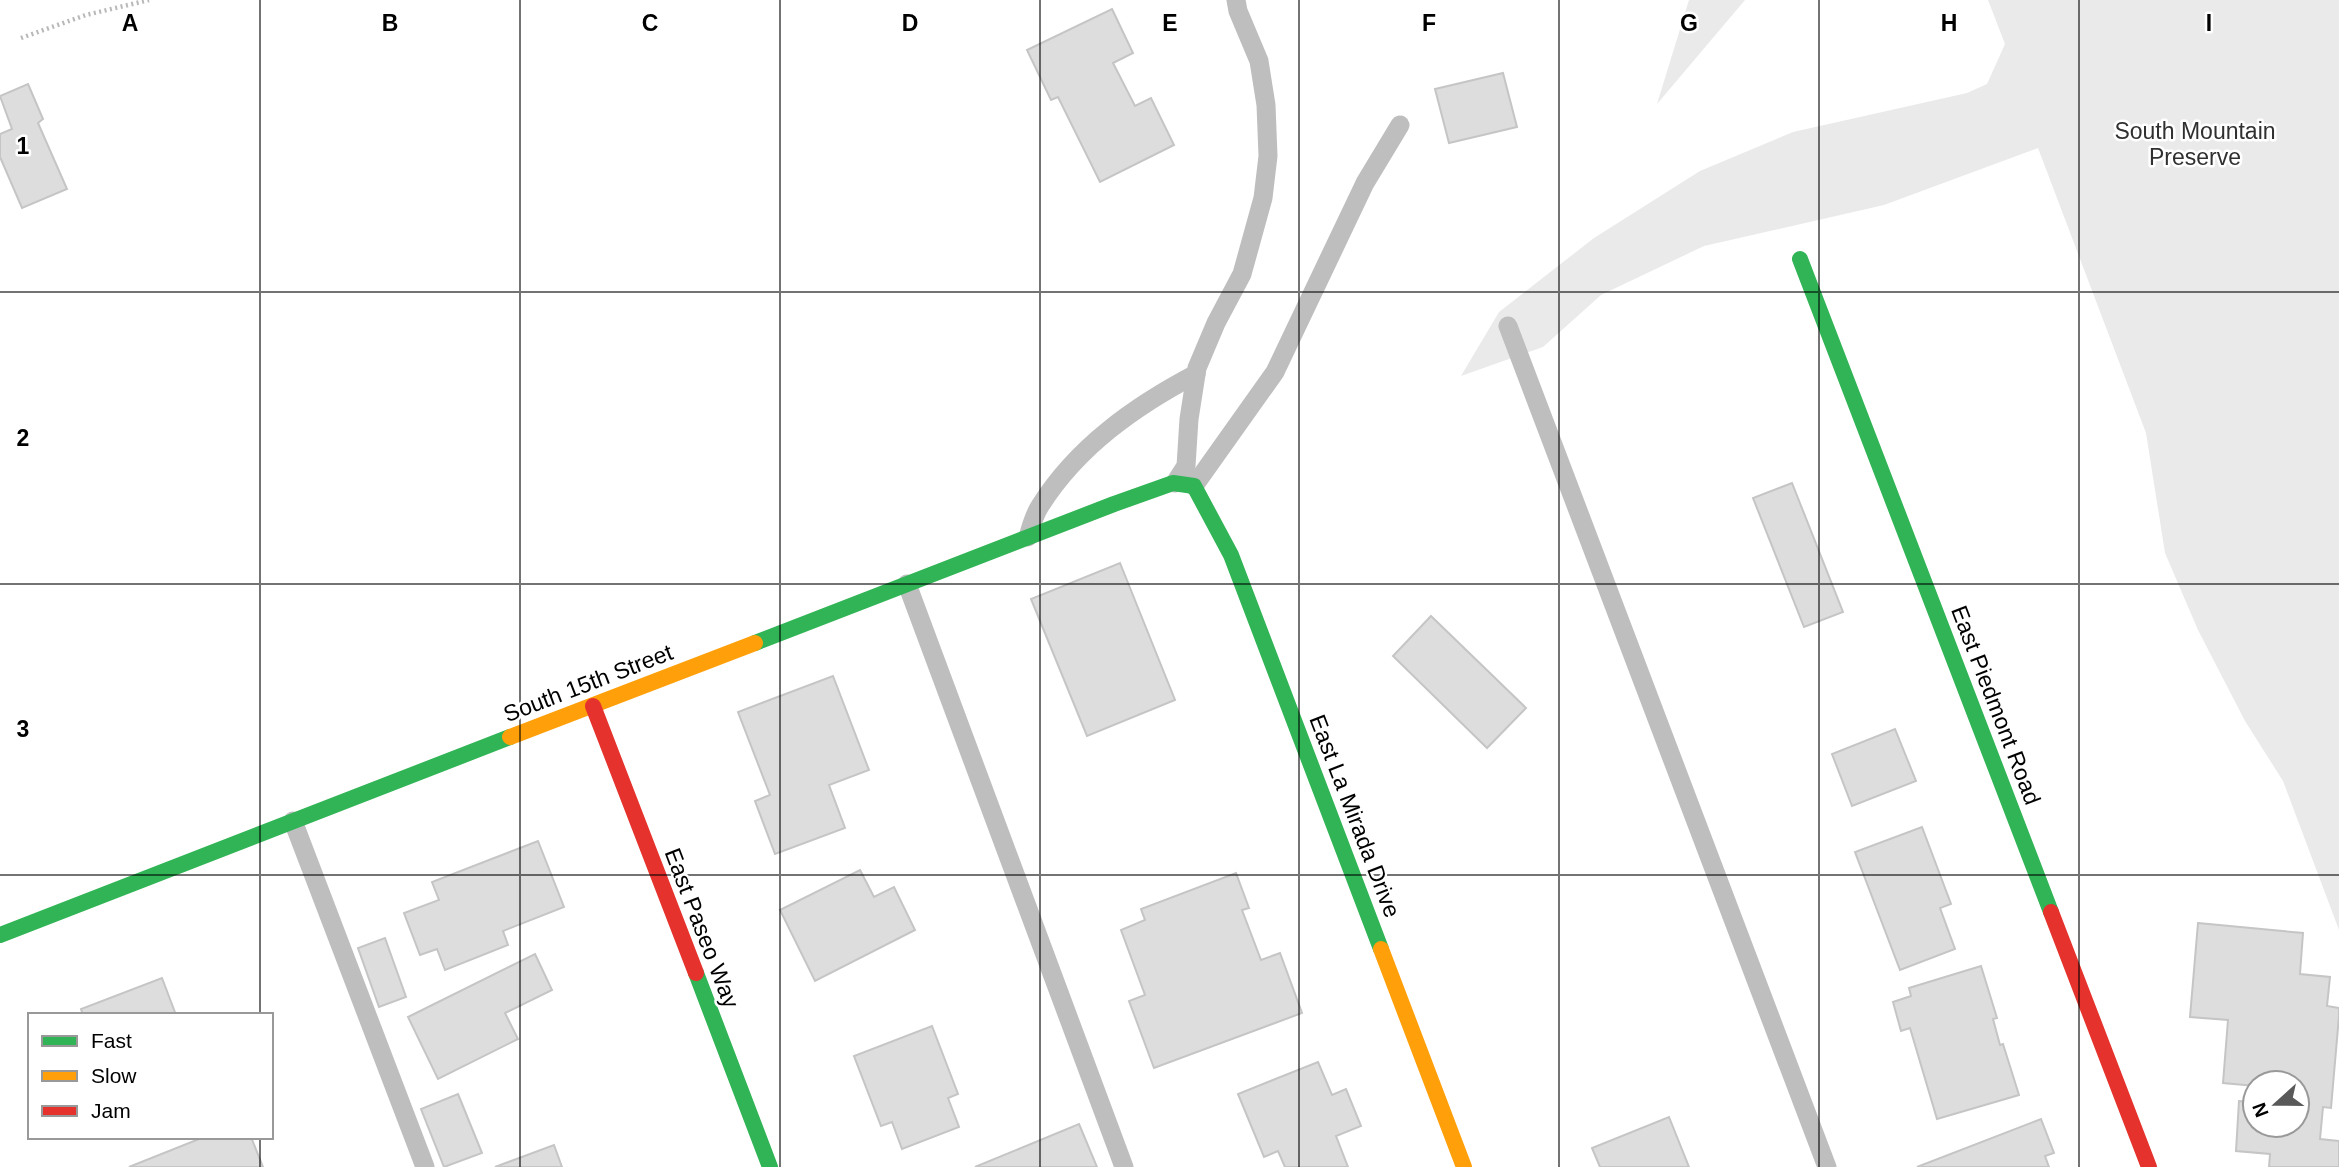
<svg xmlns="http://www.w3.org/2000/svg" width="2339" height="1167" font-family="Arial,sans-serif">
  <style>
    .green { fill: #eaeaea }
    .building { fill: #ddd; stroke: #c5c5c5; stroke-width: 2 }
    .lines { fill: none; stroke-linecap: round; stroke-linejoin: round }
    .path { stroke: #b8b8b8; stroke-width: 4.5; stroke-dasharray: 2 3.5; stroke-linecap: butt }
    .lane { stroke: #bebebe; stroke-width: 19 }
    .fast { stroke: #30b455; stroke-width: 16 }
    .slow { stroke: #ff9f0a; stroke-width: 16 }
    .jam { stroke: #e5322d; stroke-width: 16 }
    .grid { fill: none; stroke: #000; stroke-width: 2; stroke-opacity: 0.55 }
    .labels { text-anchor: middle; dominant-baseline: central; stroke-width: 5; stroke-linejoin: round; paint-order: stroke }
    .park-label { font-size: 23px; fill: #303030; stroke: #fff }
    .street-label { font-size: 23px; fill: #000; stroke: #fff }
    .grid-label { font-size: 23px; text-anchor: middle; font-weight: bold; fill: #000; stroke: #fff; stroke-width: 5; stroke-linejoin: round; paint-order: stroke }
  </style>
  <rect width="100%" height="100%" fill="#fff"/>
  <g class="green">
    <polygon points="1689,0 1745,0 1657,104"/>
    <polygon points="1988,0 2339,0 2339,930 2283,781 2245,721 2198,630 2165,553 2146,433 2038,148 1884,205 1704,246 1601,295 1543,347 1461,376 1499,312 1594,238 1700,171 1793,132 1967,93 1987,84 2005,44"/>
  </g>
  <g class="building">
    <polygon points="1112,9 1133,53 1113,63 1135,106 1151,98 1174,145 1100,182 1058,97 1051,100 1027,50"/>
    <polygon points="1503,73 1517,127 1449,143 1435,89"/>
    <polygon points="28,84 43,119 38,123 67,189 22,208 0,157 0,134 12,129 0,96"/>
    <polygon points="1792,483 1843,612 1804,627 1753,498"/>
    <polygon points="1120,563 1175,700 1087,736 1031,599"/>
    <polygon points="1431,616 1526,708 1487,748 1393,656"/>
    <polygon points="833,676 869,770 829,785 845,828 775,854 755,801 770,795 738,712"/>
    <polygon points="1895,729 1916,781 1852,806 1832,754"/>
    <polygon points="1922,827 1951,904 1940,908 1955,949 1900,970 1855,852"/>
    <polygon points="538,841 564,907 503,931 508,945 445,970 437,949 420,955 404,913 439,900 432,882"/>
    <polygon points="860,870 874,897 894,887 915,930 815,981 780,910"/>
    <polygon points="1236,873 1249,908 1242,910 1261,960 1280,953 1302,1013 1154,1068 1129,1001 1145,995 1121,930 1145,920 1141,909"/>
    <polygon points="2198,923 2303,933 2300,974 2330,977 2327,1006 2339,1008 2339,1016 2331,1108 2323,1107 2320,1139 2339,1141 2339,1167 2269,1167 2270,1154 2236,1151 2239,1101 2255,1102 2255,1125 2297,1125 2297,1083 2255,1083 2255,1086 2223,1083 2228,1020 2190,1017"/>
    <polygon points="385,938 406,997 379,1007 358,948"/>
    <polygon points="535,954 552,990 505,1013 518,1039 438,1079 408,1017"/>
    <polygon points="1981,966 1997,1018 1993,1019 2000,1045 2003,1044 2019,1095 1937,1119 1910,1028 1901,1031 1893,1002 1911,996 1909,988"/>
    <polygon points="162,978 176,1015 83,1015 81,1009"/>
    <polygon points="932,1026 958,1094 948,1098 959,1127 902,1149 892,1122 881,1126 854,1056"/>
    <polygon points="1318,1062 1332,1095 1346,1089 1361,1126 1336,1136 1348,1167 1285,1167 1278,1151 1264,1157 1238,1094"/>
    <polygon points="458,1094 482,1153 444,1167 421,1109"/>
    <polygon points="1669,1117 1689,1167 1600,1167 1592,1148"/>
    <polygon points="2041,1119 2054,1153 2045,1156 2049,1167 1917,1167"/>
    <polygon points="1079,1124 1097,1167 975,1167"/>
    <polygon points="204,1137 251,1137 263,1167 129,1167"/>
    <polygon points="554,1145 562,1167 495,1167"/>
  </g>
  <g class="lines">
    <polyline class="path" points="21,38 86,15 149,0"/>
    <g class="lane">
      <polyline points="1508,326 1827,1167"/>
      <polyline points="1175,483 1186,466 1189,419 1197,368 1216,323 1242,274 1263,198 1268,156 1266,105 1259,61 1238,11 1236,0"/>
      <polyline points="1194,486 1275,372 1365,183 1400,125"/>
      <path d="M1028,537C1031,527 1034,515 1040,506C1077,447 1135,406 1196,374"/>
      <polyline points="907,584 1124,1167"/>
      <polyline points="293,821 425,1167"/>
    </g>
    <g class="fast">
      <polyline points="1800,259 2051,912"/>
      <polyline points="755,643 1114,504 1173,483 1194,486 1231,555 1381,949"/>
      <polyline points="0,935 510,737"/>
      <polyline points="696,973 770,1167"/>
    </g>
    <g class="slow">
      <polyline points="510,737 755,643"/>
      <polyline points="1381,949 1464,1167"/>
    </g>
    <g class="jam">
      <polyline points="593,706 696,973"/>
      <polyline points="2051,912 2149,1167"/>
    </g>
  </g>
  <path class="grid" d="M260,0V1015M520,0V1167M780,0V1167M1040,0V1167M1299,0V1167M1559,0V1167M1819,0V1167M2079,0V1167M0,292H2339M0,584H2339M0,875H2339M260,1137V1167"/>
  <g class="labels">
    <g class="park-label">
      <text x="2195" y="131">South Mountain<tspan x="2195" dy="26">Preserve</tspan></text>
    </g>
    <g class="street-label">
      <text transform="translate(588 683) rotate(-21)">South 15th Street</text>
      <text transform="translate(1996 705) rotate(69)">East Piedmont Road</text>
      <text transform="translate(1355 816) rotate(69)">East La Mirada Drive</text>
      <text transform="translate(702 928) rotate(69)">East Paseo Way</text>
    </g>
  </g>
  <g class="grid-label">
    <text x="130" y="31">A</text>
    <text x="390" y="31">B</text>
    <text x="650" y="31">C</text>
    <text x="910" y="31">D</text>
    <text x="1170" y="31">E</text>
    <text x="1429" y="31">F</text>
    <text x="1689" y="31">G</text>
    <text x="1949" y="31">H</text>
    <text x="2209" y="31">I</text>
    <text x="23" y="154">1</text>
    <text x="23" y="446">2</text>
    <text x="23" y="737">3</text>
  </g>
  <rect x="28" y="1013" width="245" height="126" fill="#ffffff" stroke="#999999" stroke-width="2"/>
  <rect x="42" y="1036" width="35" height="10" fill="#30b455" stroke="#999999" stroke-width="2"/>
  <text x="91" y="1048" font-size="21" fill="#000000">Fast</text>
  <rect x="42" y="1071" width="35" height="10" fill="#ff9f0a" stroke="#999999" stroke-width="2"/>
  <text x="91" y="1083" font-size="21" fill="#000000">Slow</text>
  <rect x="42" y="1106" width="35" height="10" fill="#e5322d" stroke="#999999" stroke-width="2"/>
  <text x="91" y="1118" font-size="21" fill="#000000">Jam</text>
  <g transform="translate(2276 1104) rotate(249)"><circle r="33" fill="#ffffff" stroke="#999999" stroke-width="2"/>
  <path d="M0-5L12 26L0 18L-12 26Z" fill="#595959"/>
  <text y="-10" font-size="19" font-weight="bold" text-anchor="middle" fill="#000000">N</text>
  </g>
</svg>
